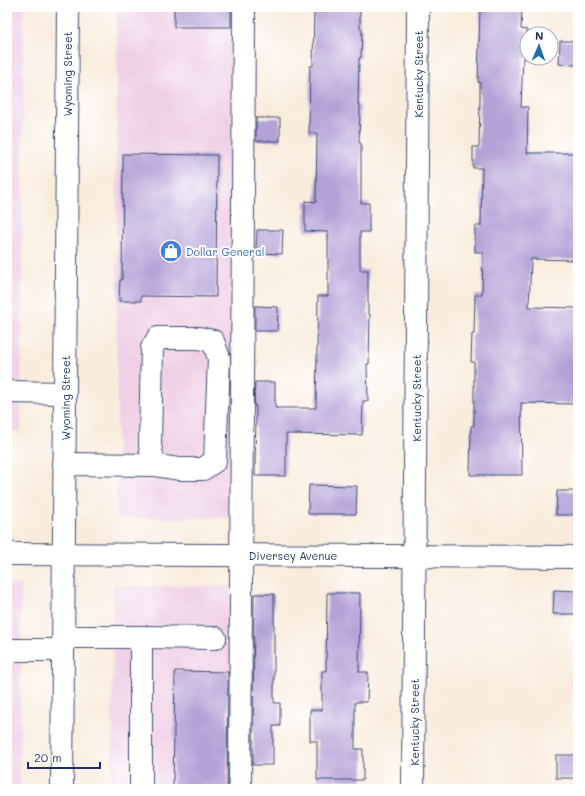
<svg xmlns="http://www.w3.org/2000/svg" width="585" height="796" font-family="Mali,sans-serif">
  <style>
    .built { fill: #efd0e6 }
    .building { fill: #b4a1d7 }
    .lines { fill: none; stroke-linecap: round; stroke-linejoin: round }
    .minor-casing { stroke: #3c4b71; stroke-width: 24 }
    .minor { stroke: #fff; stroke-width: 22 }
    .labels { text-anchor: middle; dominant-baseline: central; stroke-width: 4; stroke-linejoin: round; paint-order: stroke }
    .street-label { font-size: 11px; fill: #1b2f5e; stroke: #fff }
    .shop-label { font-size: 11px; fill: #366cbe; stroke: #fff; text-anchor: start }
  </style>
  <rect width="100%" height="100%" fill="#fff"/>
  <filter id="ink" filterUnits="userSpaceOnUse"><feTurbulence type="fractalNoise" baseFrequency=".025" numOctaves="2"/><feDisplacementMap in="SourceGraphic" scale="8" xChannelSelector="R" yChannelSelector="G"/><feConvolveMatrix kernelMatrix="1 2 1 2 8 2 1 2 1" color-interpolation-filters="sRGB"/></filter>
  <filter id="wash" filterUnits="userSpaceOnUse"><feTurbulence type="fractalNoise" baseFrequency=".012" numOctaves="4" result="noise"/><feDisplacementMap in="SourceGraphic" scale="16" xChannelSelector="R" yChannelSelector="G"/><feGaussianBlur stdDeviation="0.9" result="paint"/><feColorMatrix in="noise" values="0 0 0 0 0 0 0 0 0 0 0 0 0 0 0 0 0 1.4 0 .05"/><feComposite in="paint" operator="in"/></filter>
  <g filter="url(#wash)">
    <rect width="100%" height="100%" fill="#f9ecdd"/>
    <g class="built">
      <polygon points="7,7 24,7 21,431 7,431"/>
      <rect x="117" y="7" width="115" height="511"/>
      <polygon points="7,584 21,584 20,789 7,789"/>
      <polygon points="113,586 232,586 232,789 112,789"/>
    </g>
    <g id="blocks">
      <g class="building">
        <rect x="174" y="7" width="57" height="20"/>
        <polygon points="314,7 360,7 360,29 362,29 361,58 359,58 358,105 360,105 359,143 361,143 361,203 369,203 369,232 360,232 360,270 368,270 368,313 370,314 369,364 367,364 368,401 363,401 362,435 286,434 286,476 255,476 256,406 254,406 255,382 275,382 275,408 316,408 318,296 328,296 328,232 305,231 305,201 316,202 317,133 309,133 310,66 313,66"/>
        <polygon points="480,7 522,7 521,29 527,30 527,58 523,58 521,107 528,107 527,153 578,153 578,260 531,259 529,307 578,308 578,368 574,368 574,404 521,403 522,475 470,475 471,426 474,426 474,362 471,362 472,334 474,334 475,295 482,295 483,252 475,252 475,226 481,226 482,168 473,168 473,147 479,147 480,97 480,82 478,82"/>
        <polygon points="560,41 578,41 578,65 559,64"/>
        <rect x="256" y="118" width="24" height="23"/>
        <polygon points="123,154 217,155 216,297 141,296 141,301 119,301 120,280 122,280"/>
        <polygon points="257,230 283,230 282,254 256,253"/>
        <polygon points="255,306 278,307 277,331 255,331"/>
        <polygon points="309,485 357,486 356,514 308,514"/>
        <polygon points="557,491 578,491 578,515 556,515"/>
        <polygon points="554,590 578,591 578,614 553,614"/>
        <polygon points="327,593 360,593 359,672 368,672 367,702 355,702 355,749 363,749 363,780 317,780 317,741 310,741 310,710 322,710 322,671 326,671"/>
        <polygon points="254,594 274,594 274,703 280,703 280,726 273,726 273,765 253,765"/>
        <polygon points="175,671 228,672 227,789 173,789"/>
        <rect x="556" y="755" width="22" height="23"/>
      </g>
    </g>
  </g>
  <g filter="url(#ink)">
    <use href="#blocks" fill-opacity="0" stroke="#3c4b71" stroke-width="1"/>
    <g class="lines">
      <g class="minor-casing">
        <g id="minor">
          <polyline points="7,392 65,393"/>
          <polyline points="64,464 154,465 179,469 203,469 215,461 219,358 213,341 199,338 158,338 152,348 150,445 154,465"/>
          <polyline points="7,554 578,557"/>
          <polyline points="64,637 141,637 141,789"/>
          <polyline points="141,637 215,638"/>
          <polyline points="7,650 63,650"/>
          <polyline points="62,789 68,7"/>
          <polyline points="240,789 244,7"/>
          <polyline points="413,789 418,7"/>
        </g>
      </g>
      <use href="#minor" class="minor"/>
    </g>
  </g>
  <defs>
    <g id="shop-disc" transform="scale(1.15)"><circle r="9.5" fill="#3f7fe0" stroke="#fff"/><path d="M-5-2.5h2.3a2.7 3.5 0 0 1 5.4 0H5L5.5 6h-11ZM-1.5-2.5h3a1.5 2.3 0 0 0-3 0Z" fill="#fff"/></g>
  </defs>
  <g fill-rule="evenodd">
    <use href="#shop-disc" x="171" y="251"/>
  </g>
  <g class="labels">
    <g class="street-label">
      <text transform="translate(67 74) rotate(-90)">Wyoming Street</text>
      <text transform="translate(418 74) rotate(-90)">Kentucky Street</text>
      <text transform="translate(65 398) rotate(-90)">Wyoming Street</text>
      <text transform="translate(416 398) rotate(-90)">Kentucky Street</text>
      <text x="293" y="555">Diversey Avenue</text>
      <text transform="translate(414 722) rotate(-90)">Kentucky Street</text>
    </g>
    <g class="shop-label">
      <text x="186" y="251">Dollar General</text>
    </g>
  </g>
  <rect width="585" height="796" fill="none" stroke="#fff" stroke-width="24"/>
  <g transform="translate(539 46) rotate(2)"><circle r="19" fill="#ffffff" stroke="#a4acbf"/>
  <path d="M0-3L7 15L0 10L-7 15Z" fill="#1f6fb2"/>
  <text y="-6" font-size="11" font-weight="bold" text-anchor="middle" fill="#1b2f5e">N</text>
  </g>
  <path d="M28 762v6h72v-6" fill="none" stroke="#1b2f5e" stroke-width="2"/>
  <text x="34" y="762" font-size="12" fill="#1b2f5e" stroke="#ffffff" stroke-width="3" paint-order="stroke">20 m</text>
</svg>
